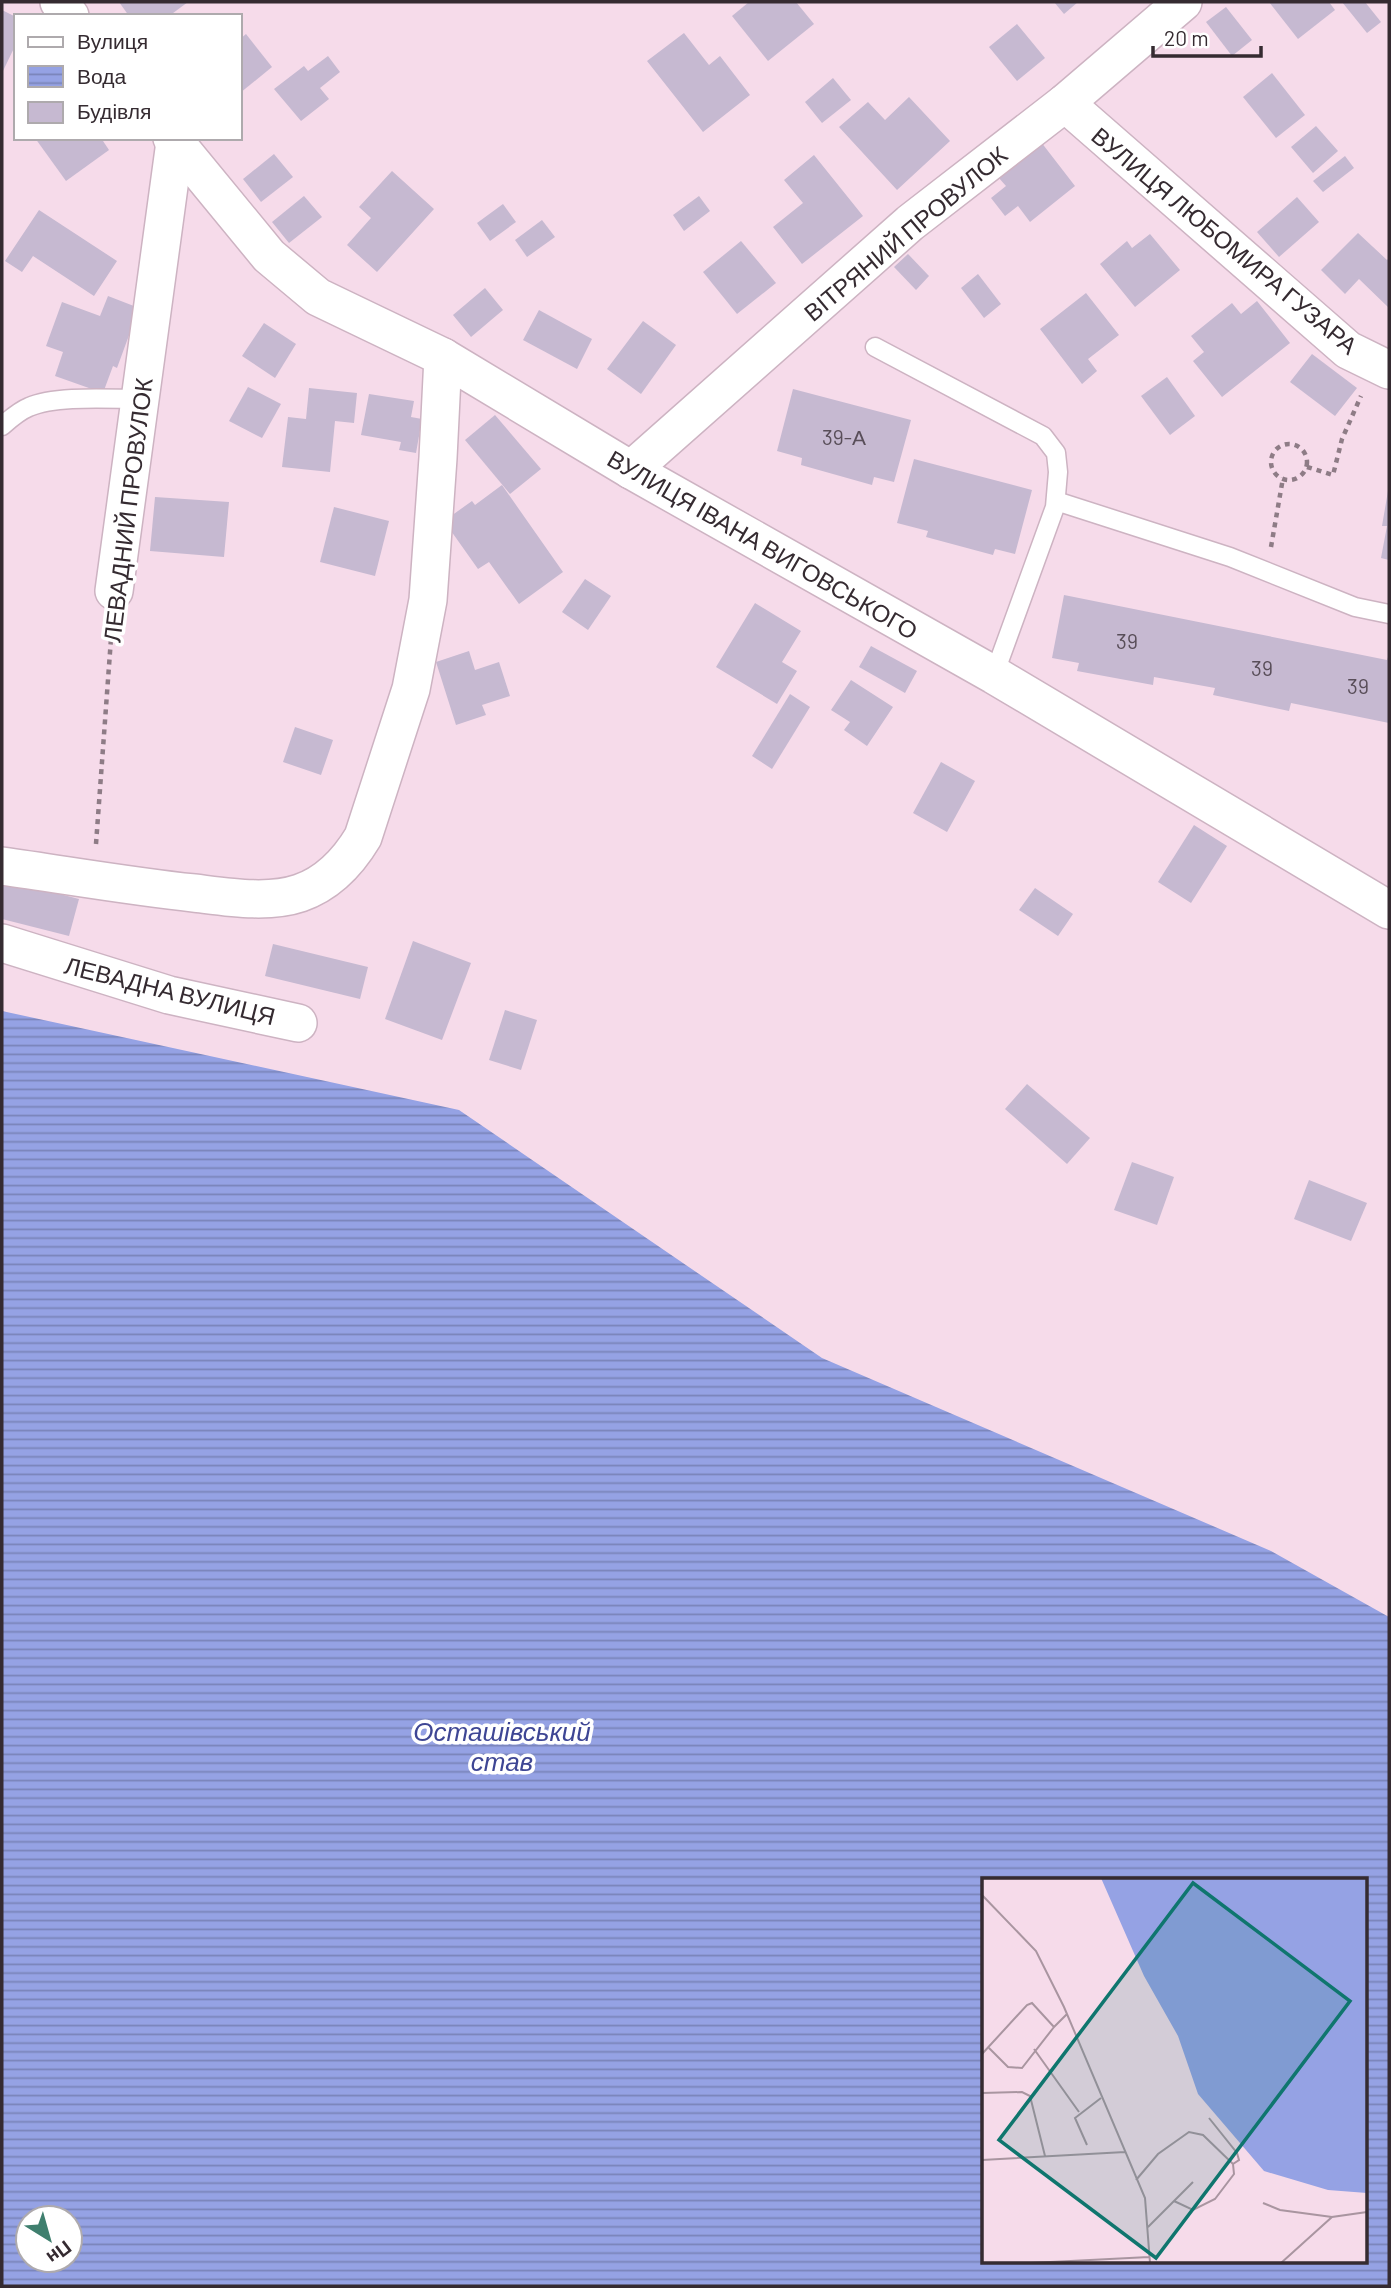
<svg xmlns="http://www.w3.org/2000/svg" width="1391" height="2288" font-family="Barlow,sans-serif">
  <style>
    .water { fill: url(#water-rules); fill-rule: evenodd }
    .building { fill: #c6b9d1 }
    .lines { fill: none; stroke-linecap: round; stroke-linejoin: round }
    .lane-casing { stroke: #cdb3c2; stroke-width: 21 }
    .street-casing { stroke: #cdb3c2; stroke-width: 40 }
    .path { stroke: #8e7c86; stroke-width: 4.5; stroke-dasharray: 5 5; stroke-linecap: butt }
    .lane { stroke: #fff; stroke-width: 18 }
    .street { stroke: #fff; stroke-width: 37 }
    .labels { text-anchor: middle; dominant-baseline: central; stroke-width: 7; stroke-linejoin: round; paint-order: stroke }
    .number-label { font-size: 21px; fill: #594e59 }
    .street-label { font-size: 24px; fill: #352b31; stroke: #fff }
    .water-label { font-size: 26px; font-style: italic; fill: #3e4694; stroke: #fff }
    .inset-road { fill: none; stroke: #a995a0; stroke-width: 2 }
    .view { fill: #0f766e; fill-opacity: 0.15; stroke: #0f766e; stroke-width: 3.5 }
    .inset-edge { fill: none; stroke: #352b31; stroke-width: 3.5 }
  </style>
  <defs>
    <pattern id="water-rules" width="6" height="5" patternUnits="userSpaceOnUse" patternTransform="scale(1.75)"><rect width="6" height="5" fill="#95a2e4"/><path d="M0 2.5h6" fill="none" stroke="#7a84b9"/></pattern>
  </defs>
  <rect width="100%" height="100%" fill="#f6dbea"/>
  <path class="water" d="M2,1011L459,1110L822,1358L1271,1551L1389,1617V2286H2ZM983,1880H1365V2262H983ZM28,2218H70V2260H28Z"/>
  <g class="building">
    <polygon points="119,2 188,2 169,16 129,16"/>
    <polygon points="749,2 796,2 814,24 768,61 732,16"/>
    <polygon points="1054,2 1078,2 1064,14"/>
    <polygon points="1269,2 1329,2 1335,10 1298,39"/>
    <polygon points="1342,2 1365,2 1381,22 1367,33"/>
    <polygon points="1226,7 1252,40 1232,56 1206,22"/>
    <polygon points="2,10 16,17 16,44 2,73"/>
    <polygon points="1017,24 1045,58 1017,81 989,47"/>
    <polygon points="684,33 709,65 720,56 750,95 703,132 647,61"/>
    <polygon points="246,34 272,67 240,93 240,39"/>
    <polygon points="328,56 340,72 320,88 329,99 301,121 274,89 304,66 308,71"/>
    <polygon points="1272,73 1305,115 1276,138 1243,97"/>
    <polygon points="833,78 851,100 822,123 805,102"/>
    <polygon points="909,97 950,141 897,190 839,127 868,102 885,120"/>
    <polygon points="1316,126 1338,151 1313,173 1291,147"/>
    <polygon points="35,138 101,138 109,150 66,181"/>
    <polygon points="1041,142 1075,186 1030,222 1018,206 1005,216 991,198 1006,186 998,177"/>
    <polygon points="274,154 293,177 261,202 243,179"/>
    <polygon points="814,155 863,216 802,264 773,227 803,203 784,180"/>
    <polygon points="1345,156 1354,168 1323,192 1313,181"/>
    <polygon points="392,171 434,209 377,272 347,245 371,218 359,207"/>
    <polygon points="304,196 322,217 289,243 272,222"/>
    <polygon points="699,196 710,211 684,231 673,215"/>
    <polygon points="1297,197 1319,222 1279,257 1257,232"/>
    <polygon points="503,204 516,222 490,241 477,223"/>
    <polygon points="39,210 117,261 94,296 33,256 22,272 5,261"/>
    <polygon points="542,220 555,237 527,257 515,240"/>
    <polygon points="1358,233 1387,260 1389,258 1389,308 1359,279 1345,294 1321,270"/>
    <polygon points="1150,234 1180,270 1135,307 1100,264 1127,241 1132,248"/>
    <polygon points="741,241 776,283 737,314 703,272"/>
    <polygon points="908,254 929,276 916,290 894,267"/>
    <polygon points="978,274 1001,304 984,318 961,288"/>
    <polygon points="485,288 503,310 471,337 453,315"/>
    <polygon points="1086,293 1119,335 1088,359 1097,371 1082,384 1040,329"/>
    <polygon points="108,296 139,308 117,368 113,366 103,393 55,376 63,352 46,346 62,302 100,316"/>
    <polygon points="1257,301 1290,343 1222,397 1193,361 1204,352 1191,336 1232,303 1241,314"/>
    <polygon points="539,310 592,339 577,369 523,340"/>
    <polygon points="643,321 676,345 641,394 607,369"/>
    <polygon points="264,323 296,344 275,378 242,356"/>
    <polygon points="1312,354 1357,388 1335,416 1290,382"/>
    <polygon points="1167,377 1195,416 1170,435 1141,396"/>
    <polygon points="248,387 281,404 262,438 229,421"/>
    <polygon points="309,388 357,393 354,423 335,421 330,472 282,467 288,417 306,419"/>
    <polygon points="793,389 911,420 894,482 874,477 872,485 801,465 802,458 777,451"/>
    <polygon points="369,394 414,401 411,417 422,419 416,453 399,450 401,442 361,435"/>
    <polygon points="495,415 541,469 510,494 465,440"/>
    <polygon points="914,459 1032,490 1015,554 995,549 993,555 926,537 928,531 897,523"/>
    <polygon points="502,485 563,572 519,604 489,562 478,569 444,521 472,501 475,505"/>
    <polygon points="1388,491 1389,492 1389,560 1381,558 1387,526 1382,526"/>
    <polygon points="155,497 229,502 224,557 150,551"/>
    <polygon points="334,507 389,521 375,576 320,562"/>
    <polygon points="585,579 611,596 588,630 562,612"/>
    <polygon points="1064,595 1387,660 1389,654 1389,723 1291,703 1289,711 1213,695 1215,688 1154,677 1153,685 1077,671 1079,663 1052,658"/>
    <polygon points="755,603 801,631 782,662 797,671 777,704 716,667"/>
    <polygon points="871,646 917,671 905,693 859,667"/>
    <polygon points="469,651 475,670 499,662 510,696 482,705 486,715 456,725 436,662"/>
    <polygon points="851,680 893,707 867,746 844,730 850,722 831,710"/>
    <polygon points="790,694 810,707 772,769 752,756"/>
    <polygon points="295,727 333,740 321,775 283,762"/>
    <polygon points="941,762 975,781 947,832 913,813"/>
    <polygon points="1194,825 1227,846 1191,903 1158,882"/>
    <polygon points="2,879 79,899 69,936 2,919"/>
    <polygon points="1035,888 1073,914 1058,936 1019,910"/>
    <polygon points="413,941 471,963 442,1040 385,1019"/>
    <polygon points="273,944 368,967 360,999 265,976"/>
    <polygon points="505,1010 537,1020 521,1070 489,1060"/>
    <polygon points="1027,1084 1090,1138 1067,1164 1005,1109"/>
    <polygon points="1132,1162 1174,1177 1157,1225 1114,1210"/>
    <polygon points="1309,1180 1367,1203 1351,1241 1294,1219"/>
  </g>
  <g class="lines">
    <g class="lane-casing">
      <g id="lane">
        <polyline points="875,347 1043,436 1056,453 1058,472 1055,507 994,675"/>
        <path d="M2,426C10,419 19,411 29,407C56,395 110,399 140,399"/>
        <polyline points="1056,501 1230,557 1355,607 1389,614"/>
      </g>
    </g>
    <g class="street-casing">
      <g id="street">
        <polyline points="59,2 70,16"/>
        <polyline points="1065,103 1348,350 1389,370"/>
        <polyline points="172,138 269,256 318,297 443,357 631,470 994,675 1389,910"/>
        <polyline points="631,470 910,223 1065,103 1183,2"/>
        <polyline points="114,591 175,142"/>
        <path d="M2,866C66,875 129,886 194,893C227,897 268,904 300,893C329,883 348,862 363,837L411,689L428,600L438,458L443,357"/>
        <polyline points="2,943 169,995 298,1023"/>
      </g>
    </g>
    <g class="path">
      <circle cx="1289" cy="462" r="18"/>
      <polyline points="1307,467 1333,475 1342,439 1361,396"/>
      <polyline points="1271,547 1283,478"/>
      <polyline points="96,844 112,625"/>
    </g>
    <use href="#lane" class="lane"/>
    <use href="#street" class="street"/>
  </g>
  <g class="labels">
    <g class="number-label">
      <text x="844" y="436">39-А</text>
      <text x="1127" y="640">39</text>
      <text x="1262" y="667">39</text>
      <text x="1358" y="685">39</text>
    </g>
    <g class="street-label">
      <text transform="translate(905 233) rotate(-40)">ВІТРЯНИЙ ПРОВУЛОК</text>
      <text transform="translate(1225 240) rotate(40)">ВУЛИЦЯ ЛЮБОМИРА ГУЗАРА</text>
      <text transform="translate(127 510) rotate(-83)">ЛЕВАДНИЙ ПРОВУЛОК</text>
      <text transform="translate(763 544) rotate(30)">ВУЛИЦЯ ІВАНА ВИГОВСЬКОГО</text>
      <text transform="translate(170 990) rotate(14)">ЛЕВАДНА ВУЛИЦЯ</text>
    </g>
    <g class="water-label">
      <text x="502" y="1730">Осташівський<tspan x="502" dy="30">став</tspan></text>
    </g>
  </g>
  <g transform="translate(982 1878)">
    <rect width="385" height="385" fill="#f6dbea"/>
    <path d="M119,0H385V315L346,312L282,293L216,216L196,158L162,98Z" fill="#95a2e4"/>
    <path class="inset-road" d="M0,17L54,73L82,129L163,320L168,385M7,170L26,189L40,190L72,149M52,171L97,234M0,176L45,127L50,125L72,149L85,136M0,215L40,214L48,218L63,278M227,240L255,275L257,282L251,286M105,267L93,240L119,220M0,282L143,274M154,302L176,276L207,254L221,257L251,286M192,323L211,332L233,321L252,296L251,286M281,325L298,332L350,339M166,349L211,304M49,385L167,379M299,385L350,339L385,334"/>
    <path class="view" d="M211,5L368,123L174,380L17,262Z"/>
    <rect width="385" height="385" class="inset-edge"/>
  </g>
  <rect width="1391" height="2288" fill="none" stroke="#352b31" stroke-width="7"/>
  <rect x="14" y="14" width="228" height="126" fill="#ffffff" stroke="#aeaaad" stroke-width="2"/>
  <rect x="28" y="37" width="35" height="10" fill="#ffffff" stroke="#aeaaad" stroke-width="2"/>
  <text x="77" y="49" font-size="21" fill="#352b31">Вулиця</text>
  <rect x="28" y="66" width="35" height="21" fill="url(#water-rules)" stroke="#aeaaad" stroke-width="2"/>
  <text x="77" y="84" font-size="21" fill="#352b31">Вода</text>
  <rect x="28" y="102" width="35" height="21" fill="#c6b9d1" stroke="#aeaaad" stroke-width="2"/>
  <text x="77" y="119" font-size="21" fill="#352b31">Будівля</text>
  <g transform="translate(49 2239) rotate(143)"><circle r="33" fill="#ffffff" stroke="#aeaaad" stroke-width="2"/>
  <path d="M0-5L12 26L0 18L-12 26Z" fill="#3f7f6e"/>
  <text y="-10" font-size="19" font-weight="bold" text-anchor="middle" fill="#352b31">Пн</text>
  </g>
  <path d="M1153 46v10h108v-10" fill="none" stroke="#352b31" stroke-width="3.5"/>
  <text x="1164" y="46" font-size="21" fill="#352b31" stroke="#ffffff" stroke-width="5" paint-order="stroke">20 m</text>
</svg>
